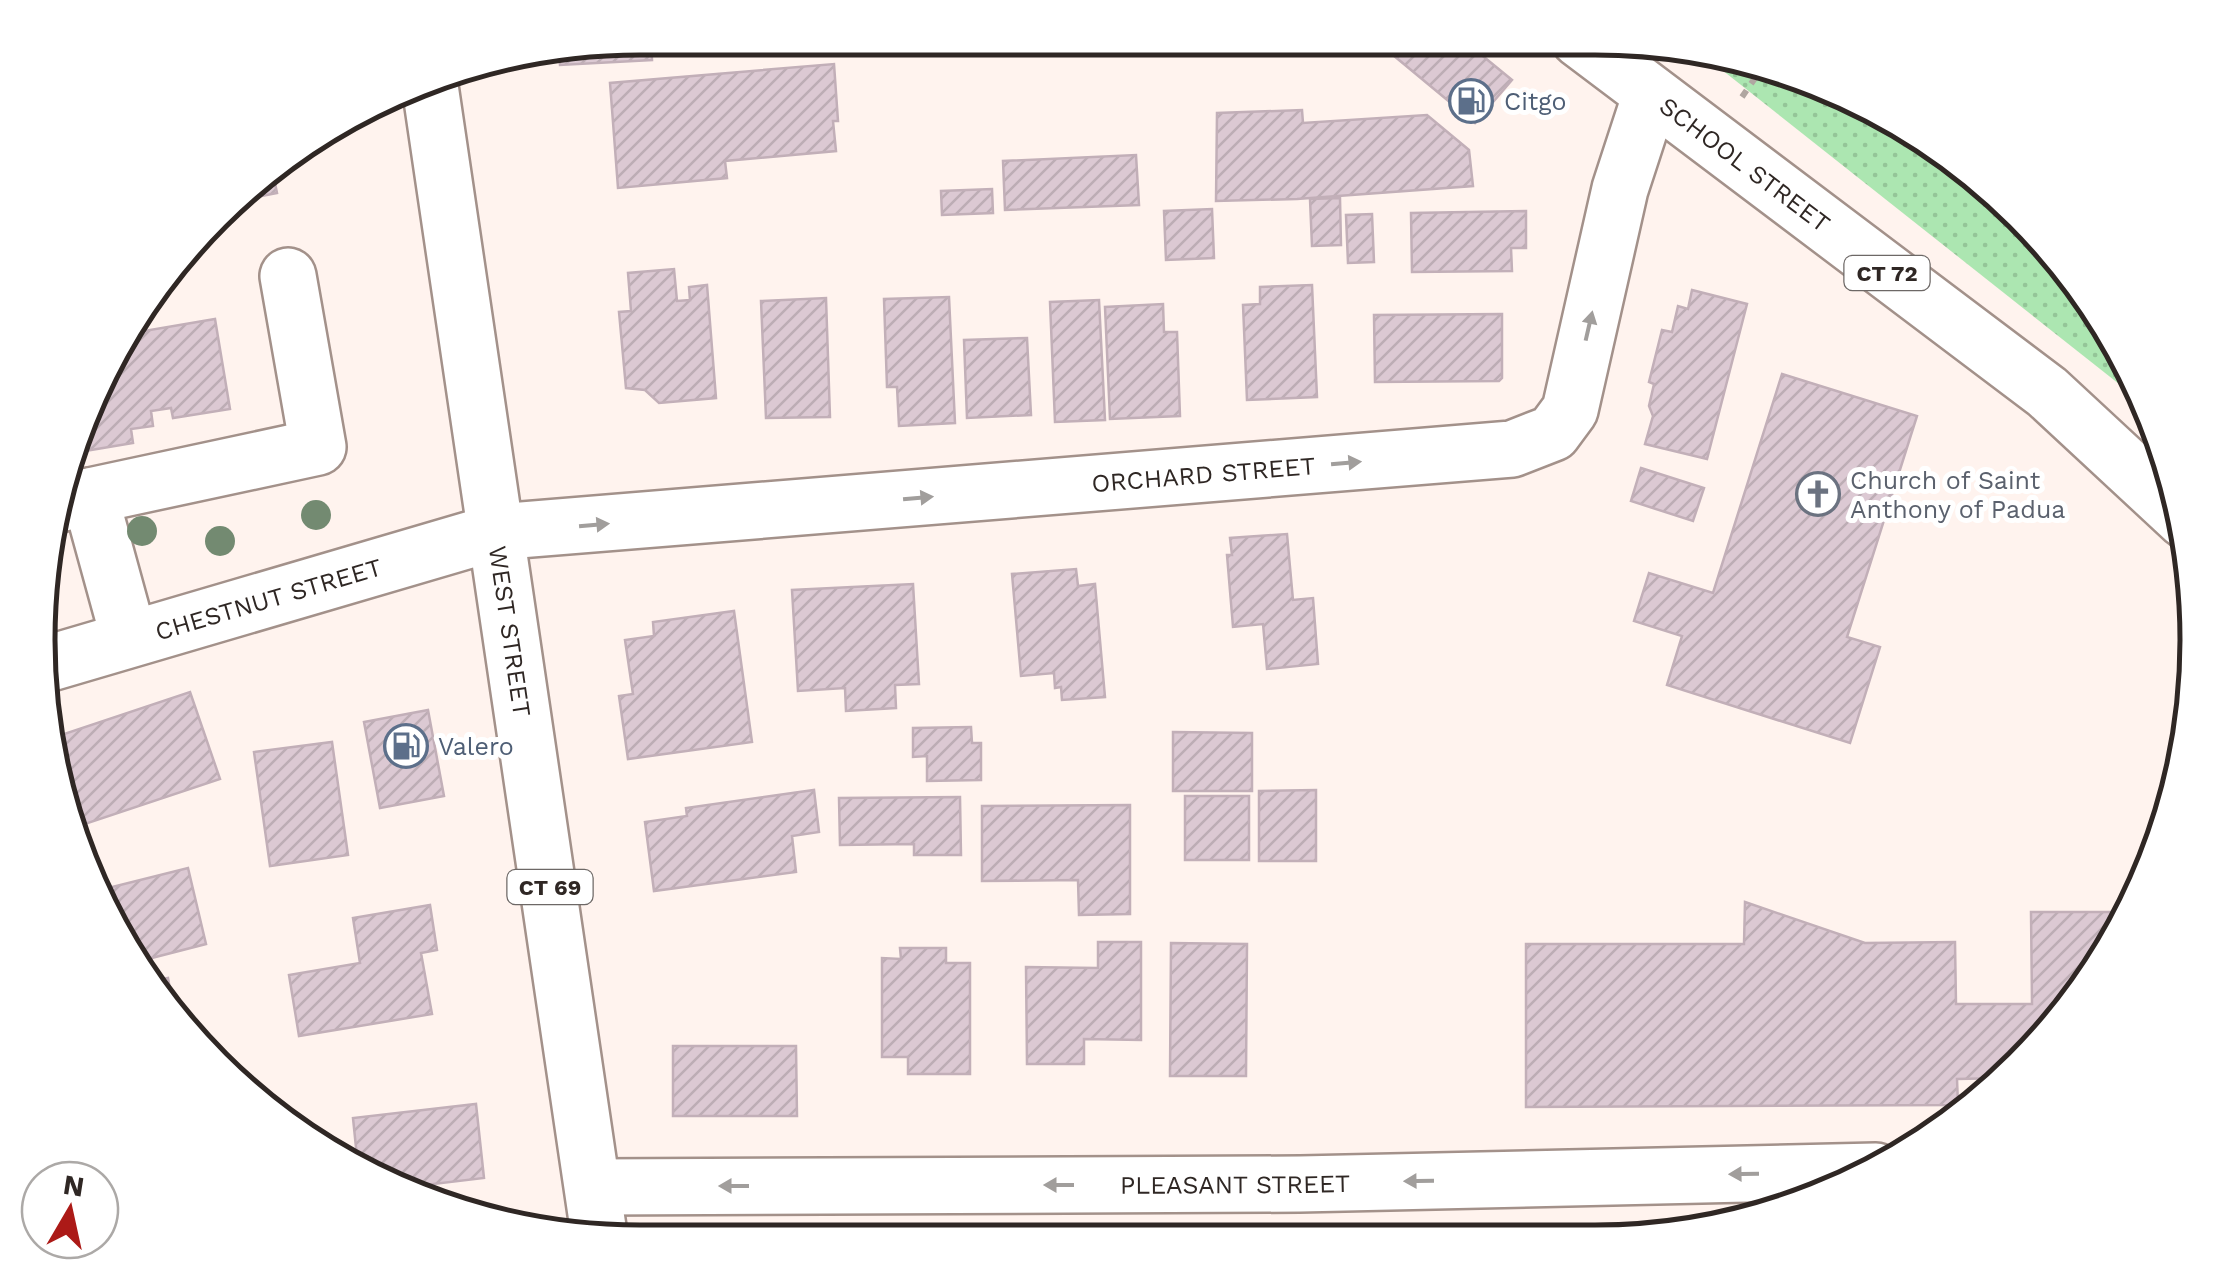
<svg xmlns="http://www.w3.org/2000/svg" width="2235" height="1280" font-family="'Work Sans',sans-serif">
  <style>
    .park { fill: url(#park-dots) }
    .building { fill: url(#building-hatch); stroke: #c2afb8; stroke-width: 2.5 }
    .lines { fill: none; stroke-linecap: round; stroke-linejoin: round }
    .minor-casing { stroke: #a3918a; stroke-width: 60 }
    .major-casing { stroke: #a3918a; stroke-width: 60 }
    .highway-casing { stroke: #a3918a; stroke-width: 60 }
    .path { stroke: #b0a6a1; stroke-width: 6; stroke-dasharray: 8 8; stroke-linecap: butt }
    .minor { stroke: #fff; stroke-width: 55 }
    .major { stroke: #fff; stroke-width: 55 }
    .highway { stroke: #fff; stroke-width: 55 }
    .tree { fill: #738a71 }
    .oneway { fill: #a19e9c }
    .labels { text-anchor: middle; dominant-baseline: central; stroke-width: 10; stroke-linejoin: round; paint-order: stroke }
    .shield { fill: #fff; stroke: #6d6866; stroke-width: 2.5 }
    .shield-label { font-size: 22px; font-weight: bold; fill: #2f2724 }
    .service-label { font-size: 25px; fill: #4e5e75; stroke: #fff; text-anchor: start }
    .street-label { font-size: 25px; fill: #2f2724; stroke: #fff }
    .worship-label { font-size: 25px; fill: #5b616d; stroke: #fff; text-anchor: start }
    .rim { fill: none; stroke: #2f2724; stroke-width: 5 }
  </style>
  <defs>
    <pattern id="park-dots" width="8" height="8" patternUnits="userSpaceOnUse" patternTransform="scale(2.5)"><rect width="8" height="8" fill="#ace6b1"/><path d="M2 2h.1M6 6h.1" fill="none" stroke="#94c598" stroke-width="1.8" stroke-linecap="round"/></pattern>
    <pattern id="building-hatch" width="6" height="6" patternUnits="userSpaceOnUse" patternTransform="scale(2.5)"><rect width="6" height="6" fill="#dcc9d3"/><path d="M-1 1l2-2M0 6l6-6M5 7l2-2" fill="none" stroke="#bdadb5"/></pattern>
  </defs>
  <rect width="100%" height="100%" fill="#fff3ee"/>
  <polygon class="park" points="1698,51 1789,70 1929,139 2096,305 2133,395"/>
  <g class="building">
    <polygon points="640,38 651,38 652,60 560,65 559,51"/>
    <polygon points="851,38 916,38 916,40 852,47"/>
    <polygon points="1406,39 1462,39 1512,80 1475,123 1393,55"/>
    <polygon points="834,64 838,121 833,121 836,151 725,161 727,178 618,188 610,83"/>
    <polygon points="1302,110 1303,123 1427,115 1469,150 1473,186 1297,199 1216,201 1217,113"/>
    <polygon points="1136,155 1139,205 1005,210 1003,161"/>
    <polygon points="269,167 272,168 277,193 237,201"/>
    <polygon points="992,189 993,213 942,215 941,191"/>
    <polygon points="1340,198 1341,245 1312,246 1310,199"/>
    <polygon points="1212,209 1214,258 1166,260 1164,211"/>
    <polygon points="1526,211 1526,248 1511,248 1512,271 1412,272 1411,213"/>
    <polygon points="1372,214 1374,262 1348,263 1346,215"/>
    <polygon points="674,269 677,301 690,300 689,287 707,285 716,398 659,403 645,390 626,388 619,312 631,311 628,273"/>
    <polygon points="1312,285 1317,397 1247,400 1243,305 1260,304 1260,287"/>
    <polygon points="1692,290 1747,304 1707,459 1645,444 1653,416 1649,406 1654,384 1649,382 1662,330 1672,332 1678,306 1688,309"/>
    <polygon points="949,297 955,423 899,426 897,387 887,387 884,299"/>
    <polygon points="826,298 830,417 766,418 761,301"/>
    <polygon points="1099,300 1105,420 1055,422 1050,302"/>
    <polygon points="1163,304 1164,332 1177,332 1180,416 1110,419 1105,307"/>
    <polygon points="1502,314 1502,378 1499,381 1375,382 1374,315"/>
    <polygon points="215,319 230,409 173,418 171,408 151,411 153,426 131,429 133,443 85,451 82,432 126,334"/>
    <polygon points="1027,338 1031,415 967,418 964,340"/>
    <polygon points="1782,374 1917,416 1847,637 1880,647 1850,743 1667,685 1682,636 1634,621 1649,573 1713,593"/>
    <polygon points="1641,468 1704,488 1693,521 1631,501"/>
    <polygon points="1287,534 1293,600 1313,598 1318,664 1267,669 1263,624 1233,627 1227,555 1232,555 1230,538"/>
    <polygon points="1076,569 1078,586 1095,584 1105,697 1062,700 1061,687 1055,688 1054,673 1021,676 1012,574"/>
    <polygon points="913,584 919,684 895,685 896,708 846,711 845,688 798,691 792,590"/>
    <polygon points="734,611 752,742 628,759 619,696 633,694 625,640 654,636 653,622"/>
    <polygon points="190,692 220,779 73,828 52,738"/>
    <polygon points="428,710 444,796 380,808 364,722"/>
    <polygon points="971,727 972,743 981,743 981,780 927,781 927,756 913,757 913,728"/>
    <polygon points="1173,732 1252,733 1252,791 1173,791"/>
    <polygon points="332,742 348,855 270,866 254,752"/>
    <polygon points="814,790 819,832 792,836 796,872 654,891 645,822 687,816 686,808"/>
    <polygon points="1316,790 1316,861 1259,861 1259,791"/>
    <rect x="1185" y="796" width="64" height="64"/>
    <polygon points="960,797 961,855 914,855 914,844 840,845 839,798"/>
    <polygon points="1130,805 1130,914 1079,915 1078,880 982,881 982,806"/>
    <polygon points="188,868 206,944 140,961 96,891"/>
    <polygon points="1745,902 1865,943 1955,942 1956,1004 2032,1004 2031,912 2122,912 2096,974 2021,1066 2005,1078 1957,1079 1958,1105 1526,1107 1526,944 1744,944"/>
    <polygon points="430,905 437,950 421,953 432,1014 299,1036 289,975 360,963 353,918"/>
    <polygon points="1098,942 1141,942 1141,1040 1084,1039 1084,1064 1027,1064 1026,967 1098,968"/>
    <polygon points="1171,943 1247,944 1246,1076 1170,1076"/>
    <polygon points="900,948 946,948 946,963 970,963 970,1074 908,1074 908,1057 882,1057 882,958 901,959"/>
    <polygon points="168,978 175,1018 152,981"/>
    <polygon points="673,1046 796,1046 797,1116 673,1116"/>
    <polygon points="476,1104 484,1178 400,1188 358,1167 353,1118"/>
  </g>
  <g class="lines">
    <g class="minor-casing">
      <g id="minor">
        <polyline points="90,496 318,447 288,276"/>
        <polyline points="56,505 90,496 129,638"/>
        <path id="s1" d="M40,666L496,532L1512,449L1553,433L1570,410L1620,189L1651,94"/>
        <path id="s2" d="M595,1187L1300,1184L1876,1171"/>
      </g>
    </g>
    <g class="major-casing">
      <g id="major">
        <path id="s3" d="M429,79L600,1241"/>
      </g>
    </g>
    <g class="highway-casing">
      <g id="highway">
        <path id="s4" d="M1579,39L2047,392L2185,520"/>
      </g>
    </g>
    <polyline class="path" points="1742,97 1764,65"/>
    <use href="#minor" class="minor"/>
    <use href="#major" class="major"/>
    <use href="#highway" class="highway"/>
  </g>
  <g class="tree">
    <circle cx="316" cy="515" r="15"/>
    <circle cx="142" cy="531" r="15"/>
    <circle cx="220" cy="541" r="15"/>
  </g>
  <defs><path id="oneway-solid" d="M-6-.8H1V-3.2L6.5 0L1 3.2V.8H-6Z" transform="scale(2.5)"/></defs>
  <g class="oneway">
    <use href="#oneway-solid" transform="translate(1589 326) rotate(-77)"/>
    <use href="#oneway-solid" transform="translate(1346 463) rotate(-5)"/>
    <use href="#oneway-solid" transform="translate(918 498) rotate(-5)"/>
    <use href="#oneway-solid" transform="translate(594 525) rotate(-5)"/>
    <use href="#oneway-solid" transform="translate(1744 1174) rotate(179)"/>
    <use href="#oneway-solid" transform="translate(1419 1181) rotate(179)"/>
    <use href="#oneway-solid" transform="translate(1059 1185) rotate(180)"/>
    <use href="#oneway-solid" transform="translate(734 1186) rotate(180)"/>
  </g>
  <defs>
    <g id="fuel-ring" transform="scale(2.25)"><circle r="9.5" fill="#fff" stroke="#5c6f8a" stroke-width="1.5"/><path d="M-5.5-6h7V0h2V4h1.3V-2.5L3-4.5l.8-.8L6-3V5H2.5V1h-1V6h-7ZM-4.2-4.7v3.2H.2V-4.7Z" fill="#5c6f8a"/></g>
    <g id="church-ring" transform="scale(2.25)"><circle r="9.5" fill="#fff" stroke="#6b7280" stroke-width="1.5"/><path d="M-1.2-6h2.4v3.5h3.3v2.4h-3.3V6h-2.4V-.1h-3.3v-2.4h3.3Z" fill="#6b7280"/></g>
  </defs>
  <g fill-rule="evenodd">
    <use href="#fuel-ring" x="1471" y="101"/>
    <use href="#church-ring" x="1818" y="494"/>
    <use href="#fuel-ring" x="406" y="746"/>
  </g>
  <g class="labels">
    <g class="shield">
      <rect x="1844.5" y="256" width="85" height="34" rx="8"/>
      <rect x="507.5" y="870" width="85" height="34" rx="8"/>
    </g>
    <g class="shield-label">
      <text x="1887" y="273">CT 72</text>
      <text x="550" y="887">CT 69</text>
    </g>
    <g class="service-label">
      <text x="1504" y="101">Citgo</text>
      <text x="438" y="746">Valero</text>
    </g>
    <g class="street-label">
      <text stroke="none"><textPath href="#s4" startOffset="208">SCHOOL STREET</textPath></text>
      <text stroke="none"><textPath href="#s1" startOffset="1185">ORCHARD STREET</textPath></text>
      <text stroke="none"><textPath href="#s1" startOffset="238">CHESTNUT STREET</textPath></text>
      <text stroke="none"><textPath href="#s3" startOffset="558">WEST STREET</textPath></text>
      <text stroke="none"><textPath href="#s2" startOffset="640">PLEASANT STREET</textPath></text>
    </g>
    <g class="worship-label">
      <text x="1850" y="480">Church of Saint<tspan x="1850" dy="29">Anthony of Padua</tspan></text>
    </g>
  </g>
  <path d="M0 0H2235V1280H0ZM640 55H1595A585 585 0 0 1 2180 640V640A585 585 0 0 1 1595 1225H640A585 585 0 0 1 55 640V640A585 585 0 0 1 640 55Z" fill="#fff" fill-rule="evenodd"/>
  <path class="rim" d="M640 55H1595A585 585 0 0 1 2180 640V640A585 585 0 0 1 1595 1225H640A585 585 0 0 1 55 640V640A585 585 0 0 1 640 55Z"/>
  <g transform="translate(70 1210) rotate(9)"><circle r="48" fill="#ffffff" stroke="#aca9a7" stroke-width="2.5"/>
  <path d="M0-8L18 38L0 25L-18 38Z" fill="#ac1a17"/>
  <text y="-15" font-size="28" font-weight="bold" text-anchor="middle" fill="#2f2724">N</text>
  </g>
</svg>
